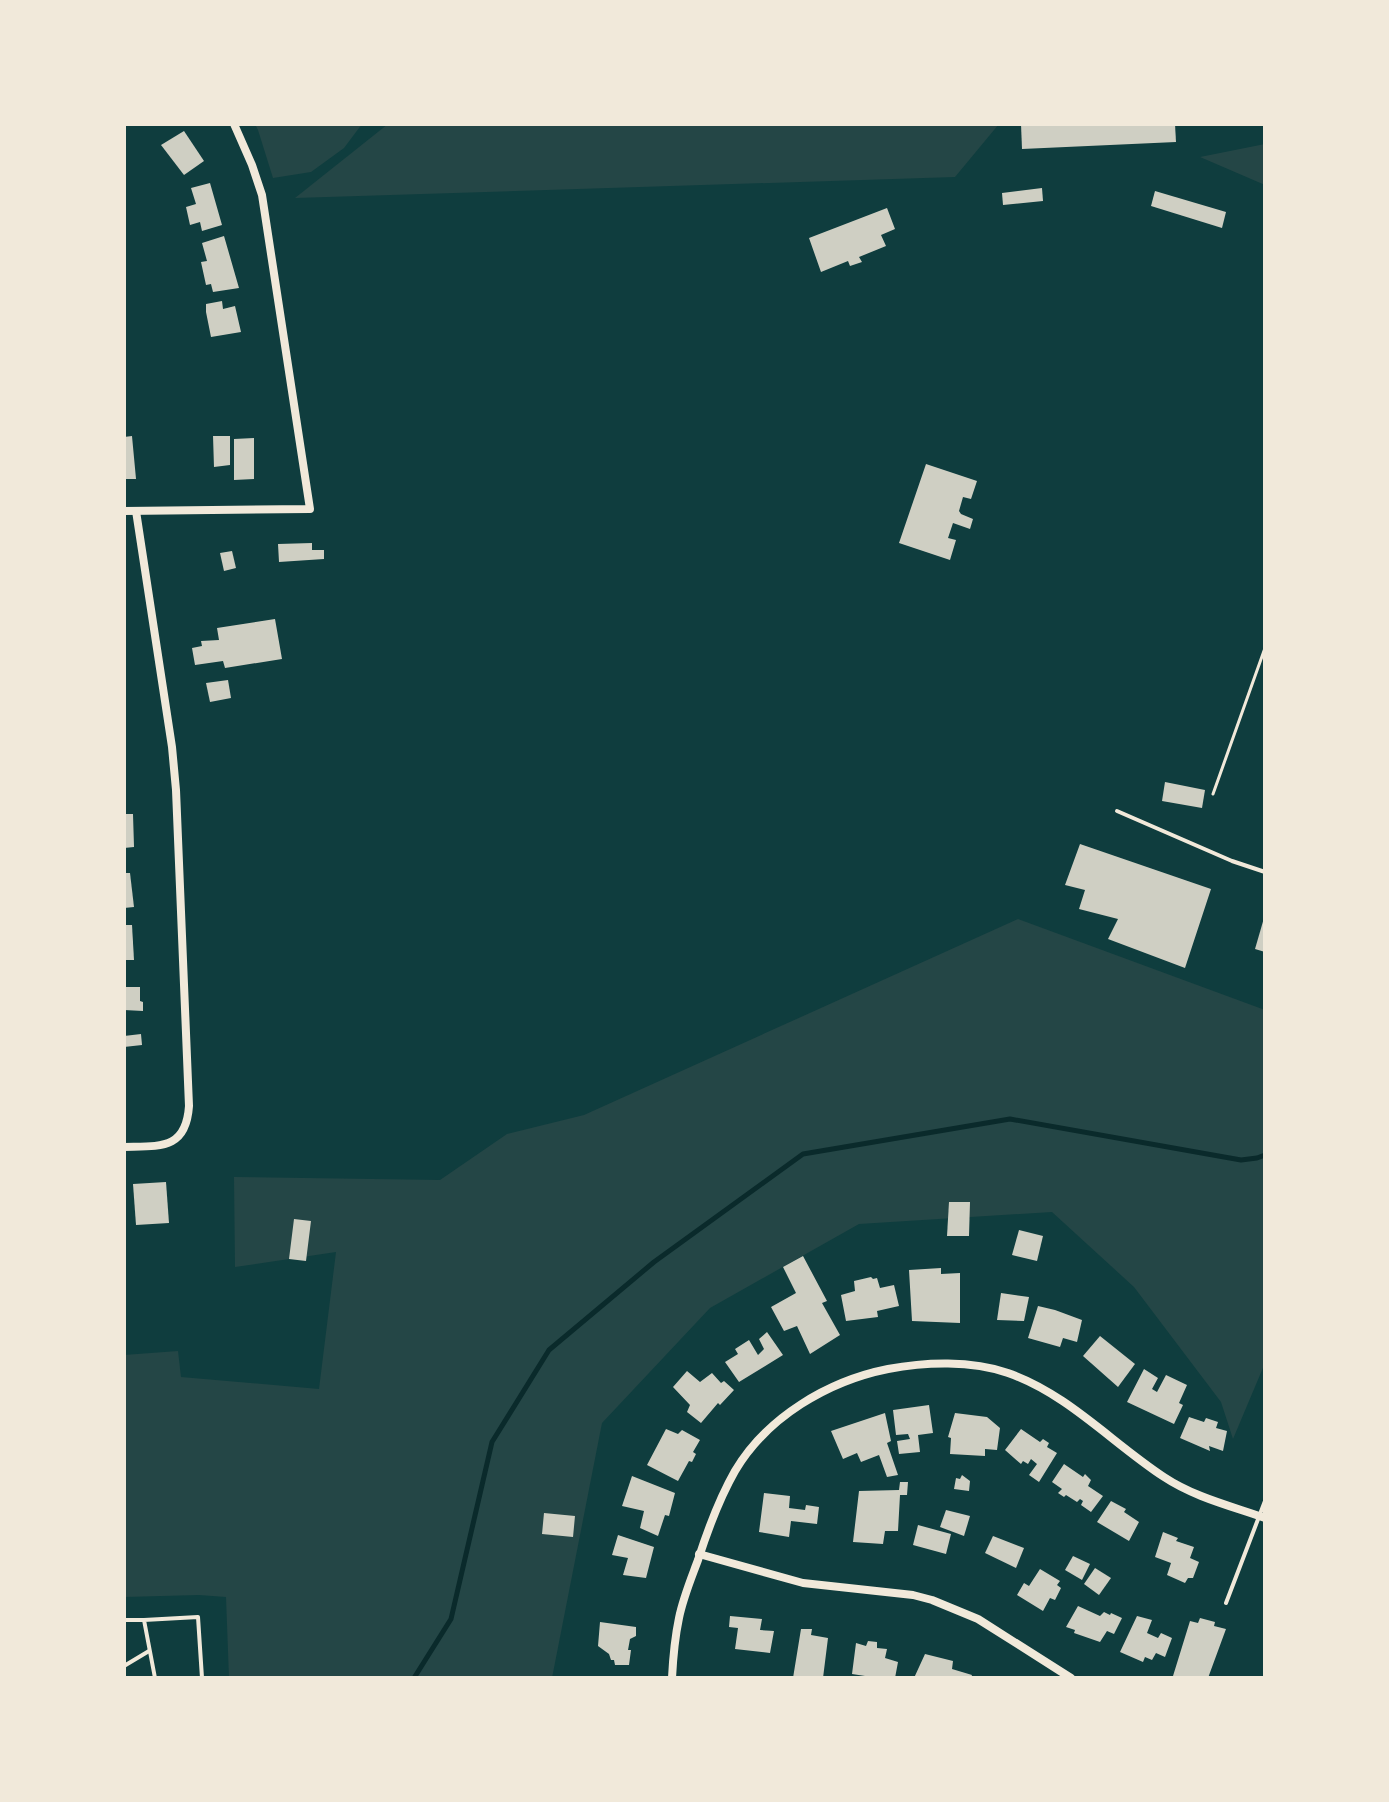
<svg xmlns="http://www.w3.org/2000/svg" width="1389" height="1802" font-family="'Archivo Narrow',sans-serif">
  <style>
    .green { fill: #244646 }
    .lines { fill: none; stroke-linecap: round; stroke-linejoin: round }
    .stream { stroke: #0a2a2b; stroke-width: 5 }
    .building { fill: #cfcfc3 }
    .path { stroke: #f1e9da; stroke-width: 3 }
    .service { stroke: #f1e9da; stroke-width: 4 }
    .minor { stroke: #f1e9da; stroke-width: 8 }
  </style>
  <rect width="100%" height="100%" fill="#0f3d3e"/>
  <g class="green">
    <polygon points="255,124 362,124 344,148 311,172 273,178 258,130"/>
    <polygon points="388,124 999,124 955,177 295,198"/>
    <polygon points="1265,144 1265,185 1200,157"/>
    <polygon points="1018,919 1265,1010 1265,1363 1233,1439 1221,1402 1134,1287 1052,1212 859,1224 710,1308 602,1423 552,1678 229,1678 226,1597 199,1595 124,1597 124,1355 178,1351 181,1377 319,1389 336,1252 235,1267 234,1177 440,1180 507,1134 584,1115"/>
  </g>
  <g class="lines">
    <polyline class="stream" points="414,1678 451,1619 492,1442 549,1350 654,1262 803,1154 1010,1119 1241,1160 1257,1158 1265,1155"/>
  </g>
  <g class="building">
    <polygon points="1021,124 1175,124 1176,142 1022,149"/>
    <polygon points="184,131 204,161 184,175 161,145"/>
    <polygon points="210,183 222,225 202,231 200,222 190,225 186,207 196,204 191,188"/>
    <polygon points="1042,188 1043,201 1003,205 1002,193"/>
    <polygon points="1155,191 1226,212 1222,228 1151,206"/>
    <polygon points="887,208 895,229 881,235 886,246 859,257 862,262 850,266 848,261 821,272 809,238"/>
    <polygon points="224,236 239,288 213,292 211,284 206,285 201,262 207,261 202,243"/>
    <polygon points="222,301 223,309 235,306 241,332 211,337 206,312 206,304"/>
    <polygon points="132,436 136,479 124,479 124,437"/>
    <polygon points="213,436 230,436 230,465 214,467"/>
    <polygon points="254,438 254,479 234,480 234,439"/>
    <polygon points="926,464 977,481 971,499 963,497 959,511 961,514 973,519 970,529 953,523 948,538 956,540 950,560 899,543"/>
    <polygon points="312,543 312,550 324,550 324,559 279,562 278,544"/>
    <polygon points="232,551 236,568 224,571 220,553"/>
    <polygon points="275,619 282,659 225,668 223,661 195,665 192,648 202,646 201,641 219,640 217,628"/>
    <polygon points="228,680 231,698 210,702 206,683"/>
    <polygon points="1165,782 1205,790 1202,808 1162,801"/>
    <polygon points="124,814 133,814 134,847 124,848"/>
    <polygon points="1080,844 1211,889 1185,968 1108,939 1118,919 1079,909 1085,890 1065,885"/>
    <polygon points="124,873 130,873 134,907 124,908"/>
    <polygon points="1264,918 1265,918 1265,952 1255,949"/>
    <polygon points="124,925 132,925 134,960 124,960"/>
    <polygon points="124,987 140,987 140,1001 143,1002 143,1011 124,1010"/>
    <polygon points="141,1034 142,1045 124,1047 124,1036"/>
    <polygon points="166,1182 169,1223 136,1225 133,1184"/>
    <polygon points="949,1202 970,1202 969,1236 947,1236"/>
    <polygon points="294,1219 311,1221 306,1261 289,1259"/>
    <polygon points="1019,1230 1043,1236 1037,1261 1012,1255"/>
    <polygon points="803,1256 827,1301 822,1303 840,1335 810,1354 797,1326 784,1331 771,1307 796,1293 783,1267"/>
    <polygon points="941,1268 941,1274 960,1273 960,1323 912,1321 909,1270"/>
    <polygon points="871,1277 873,1279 877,1278 880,1288 894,1285 899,1306 877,1311 878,1317 846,1321 841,1295 855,1291 854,1281"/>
    <polygon points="1001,1293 1029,1297 1024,1321 997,1320"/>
    <polygon points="1038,1306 1055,1310 1082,1320 1077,1342 1063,1338 1060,1347 1028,1338"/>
    <polygon points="767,1332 783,1355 739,1382 725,1362 738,1354 735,1349 749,1340 758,1355 764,1349 759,1339"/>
    <polygon points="1100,1336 1135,1364 1118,1387 1083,1356"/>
    <polygon points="1144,1369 1158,1378 1152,1389 1157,1392 1166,1375 1187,1385 1179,1403 1183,1405 1174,1424 1127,1402"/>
    <polygon points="687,1371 700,1382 712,1373 721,1383 724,1381 734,1390 720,1405 718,1403 701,1423 687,1412 690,1405 673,1387"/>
    <polygon points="929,1405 933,1433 918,1435 920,1452 899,1454 897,1441 910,1439 908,1434 896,1435 893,1410"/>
    <polygon points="885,1413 891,1441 887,1443 898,1475 887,1477 879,1455 861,1462 857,1453 843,1459 831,1431"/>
    <polygon points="955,1413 987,1417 1000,1428 997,1450 985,1449 985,1456 950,1454 951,1438 948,1437"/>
    <polygon points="1189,1417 1204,1422 1206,1418 1218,1422 1216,1428 1227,1431 1223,1451 1209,1446 1210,1451 1180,1438"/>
    <polygon points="666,1429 678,1434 682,1430 700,1440 693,1452 696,1454 692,1462 689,1461 678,1481 647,1465"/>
    <polygon points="1021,1429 1040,1442 1043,1439 1049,1443 1047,1447 1057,1453 1039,1482 1029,1475 1037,1464 1031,1459 1028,1464 1023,1461 1021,1464 1005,1450"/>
    <polygon points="1064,1464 1083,1477 1085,1474 1091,1480 1088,1486 1103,1496 1091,1512 1081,1505 1083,1501 1080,1499 1077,1502 1066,1495 1064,1497 1058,1493 1062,1489 1052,1482"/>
    <polygon points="962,1475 970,1481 969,1491 954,1489 956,1478 960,1479"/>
    <polygon points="632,1476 675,1493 669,1516 665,1515 658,1536 640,1528 644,1511 622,1506"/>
    <polygon points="900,1482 908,1482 907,1495 900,1495 898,1531 885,1531 883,1544 853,1542 859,1491 899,1490"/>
    <polygon points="764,1493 790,1496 789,1508 805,1510 806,1505 819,1507 817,1524 791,1521 789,1537 759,1532"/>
    <polygon points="1111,1501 1126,1509 1124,1512 1139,1522 1129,1541 1097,1522"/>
    <polygon points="946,1510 970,1516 964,1536 940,1527"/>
    <polygon points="544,1513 575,1516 573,1537 542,1534"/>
    <polygon points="918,1525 951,1534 946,1554 913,1545"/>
    <polygon points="1163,1532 1178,1538 1176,1541 1194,1547 1190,1558 1199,1562 1193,1578 1188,1578 1185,1583 1167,1575 1171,1563 1155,1557"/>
    <polygon points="618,1535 654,1547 646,1578 623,1575 628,1558 612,1555"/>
    <polygon points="993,1536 1024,1548 1016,1568 985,1553"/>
    <polygon points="1073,1556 1090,1564 1082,1580 1065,1570"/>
    <polygon points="1095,1568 1111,1578 1099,1595 1084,1584"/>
    <polygon points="1040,1569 1060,1581 1057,1585 1061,1588 1055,1600 1050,1598 1043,1611 1017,1595 1024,1583 1029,1586"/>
    <polygon points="1078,1606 1100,1616 1104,1612 1110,1615 1111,1613 1122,1618 1114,1634 1107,1631 1100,1642 1074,1633 1075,1630 1066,1627"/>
    <polygon points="730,1616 762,1619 760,1630 774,1631 770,1653 735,1649 738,1628 729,1627"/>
    <polygon points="1137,1616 1152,1620 1147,1633 1158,1638 1161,1633 1172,1638 1165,1657 1156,1653 1152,1660 1145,1657 1143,1662 1120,1652"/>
    <polygon points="1200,1618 1215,1622 1214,1626 1226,1629 1208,1678 1178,1678 1173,1676 1190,1621 1198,1623"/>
    <polygon points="600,1622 636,1627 636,1636 630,1639 628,1650 631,1650 629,1665 615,1665 614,1660 611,1660 609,1654 598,1646"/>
    <polygon points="801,1629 812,1629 811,1635 828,1638 823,1678 793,1678"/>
    <polygon points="868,1641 877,1642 877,1648 887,1649 885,1658 898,1662 895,1678 878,1678 852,1674 856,1643 866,1646"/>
    <polygon points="925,1654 953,1661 952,1669 972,1675 971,1678 914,1678"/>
  </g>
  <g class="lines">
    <polyline class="path" points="1213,794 1265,648"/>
    <g class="service">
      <polyline points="1117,811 1232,861 1265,872"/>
      <polyline points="1226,1603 1265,1501"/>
      <polyline points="124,1620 144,1620"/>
      <polyline points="124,1666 149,1651"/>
      <polyline points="155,1678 144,1620 198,1617 202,1678"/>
    </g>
    <g class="minor">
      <polyline points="124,511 310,509 262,195 252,165 234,124"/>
      <path d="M124,1147C160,1146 186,1150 189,1106L176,790L172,747L136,511"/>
      <polyline points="699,1554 803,1583 913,1595 932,1600 978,1619 1071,1678"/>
      <path d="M672,1678C673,1658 675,1637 679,1618C683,1598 691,1579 698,1560C708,1529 719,1499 735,1471C767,1417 828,1381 888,1369C925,1362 971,1360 1008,1373C1068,1394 1112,1443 1164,1477C1194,1497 1231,1506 1265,1518"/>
    </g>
  </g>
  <rect width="1389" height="1802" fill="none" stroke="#f1e9da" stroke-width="252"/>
</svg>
